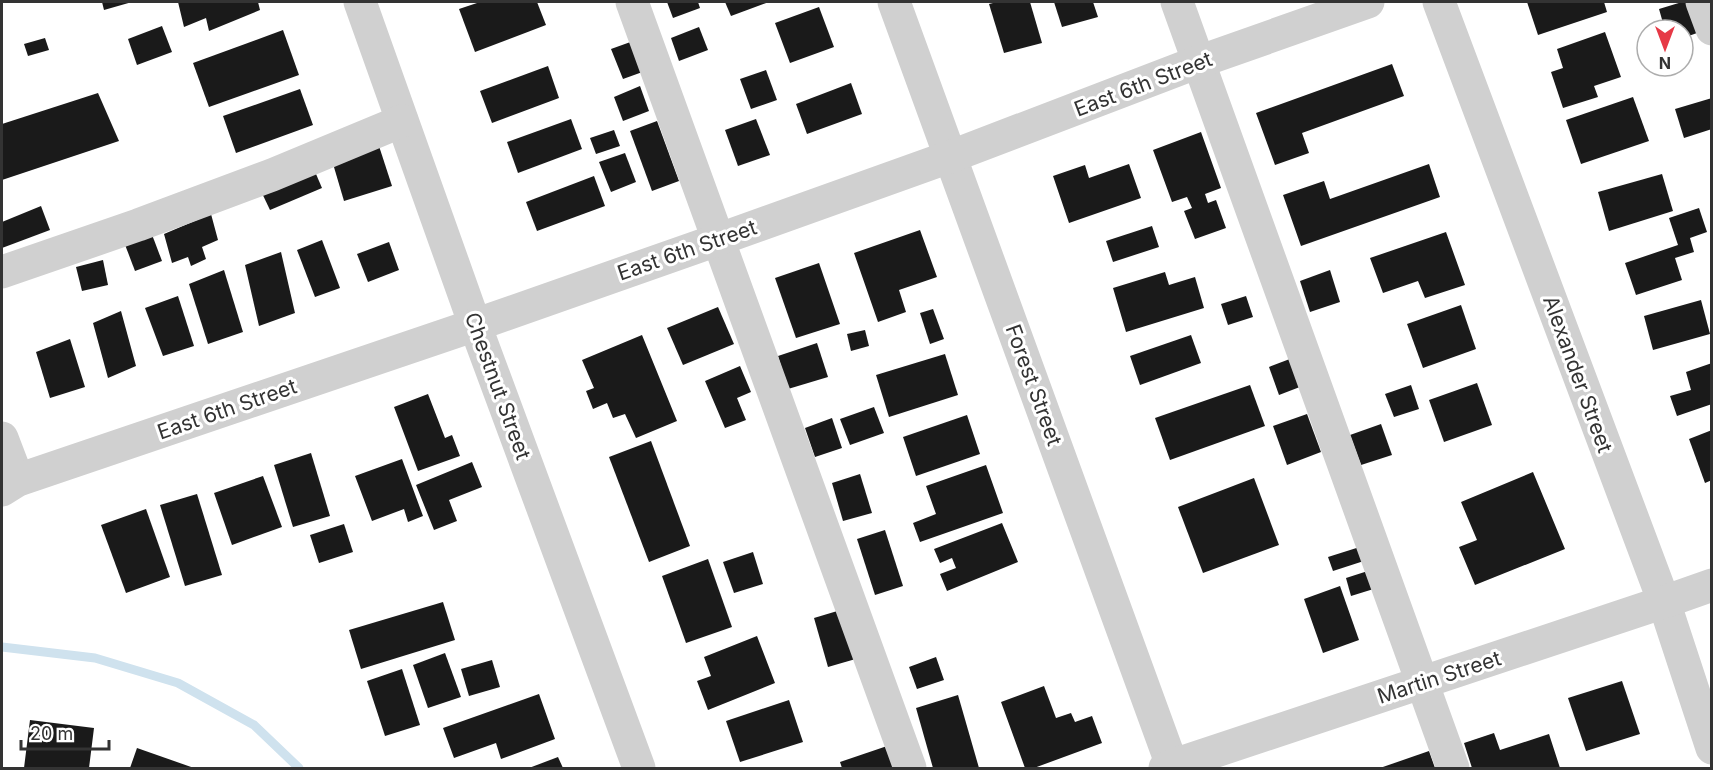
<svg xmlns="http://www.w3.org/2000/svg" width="1713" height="770" font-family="Inter,sans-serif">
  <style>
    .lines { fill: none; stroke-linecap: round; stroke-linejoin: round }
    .stream { stroke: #cfe2ee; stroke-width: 9 }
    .building { fill: #1a1a1a }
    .minor { stroke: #d0d0d0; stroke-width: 33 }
    .labels { text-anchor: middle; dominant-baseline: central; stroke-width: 6; stroke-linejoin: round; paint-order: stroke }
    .street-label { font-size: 21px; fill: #333; stroke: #fff }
  </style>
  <rect width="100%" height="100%" fill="#fff"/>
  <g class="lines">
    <polyline class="stream" points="2,647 95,658 178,683 254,725 299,768"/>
  </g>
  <g class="building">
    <polygon points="102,2 132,2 104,10"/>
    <polygon points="178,2 258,2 260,10 209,31 206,18 184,27"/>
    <polygon points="480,2 537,2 546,25 475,52 459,9"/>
    <polygon points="667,2 698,2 700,8 673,18"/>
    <polygon points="725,2 769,2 731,16"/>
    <polygon points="997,2 1030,2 1042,43 1004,53 989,4"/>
    <polygon points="1054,2 1093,2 1098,17 1062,27"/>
    <polygon points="1527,2 1604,2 1607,12 1538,35"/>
    <polygon points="1682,2 1687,2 1697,33 1683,38 1683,30 1665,30 1659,9"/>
    <polygon points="819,7 834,47 790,63 775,23"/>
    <polygon points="162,26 172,52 137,65 128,39"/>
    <polygon points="699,27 708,50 679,61 671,38"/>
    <polygon points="283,30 299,75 209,107 193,63"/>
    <polygon points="1605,32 1621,77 1594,86 1598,97 1563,108 1551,72 1563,68 1557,49"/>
    <polygon points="45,38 49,50 28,56 24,44"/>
    <polygon points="636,40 648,70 623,79 611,49"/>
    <polygon points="1392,64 1404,96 1302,133 1309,153 1275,165 1256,113"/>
    <polygon points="548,66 559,98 492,123 480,91"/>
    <polygon points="766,70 777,100 751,109 740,79"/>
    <polygon points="851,83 862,114 807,134 796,104"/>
    <polygon points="640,86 649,111 623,121 614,97"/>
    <polygon points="300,89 313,125 236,153 223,116"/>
    <polygon points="98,93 119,141 2,180 2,124"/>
    <polygon points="1633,97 1649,141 1581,164 1566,120"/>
    <polygon points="1712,98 1712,129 1684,138 1675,109"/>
    <polygon points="571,119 582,149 518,173 507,142"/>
    <polygon points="756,119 770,155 738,166 725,130"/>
    <polygon points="657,121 679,181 652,191 630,131"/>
    <polygon points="614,130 620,146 596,154 590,138"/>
    <polygon points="1201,132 1221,188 1205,194 1208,203 1216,200 1226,228 1195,239 1184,211 1192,208 1187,197 1172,202 1153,150"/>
    <polygon points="378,143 392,186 344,201 331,157"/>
    <polygon points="625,153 636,182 611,192 599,162"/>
    <polygon points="1129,164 1141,198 1069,223 1053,176 1085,165 1089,178"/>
    <polygon points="1429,164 1440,197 1301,246 1283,195 1324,181 1330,199"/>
    <polygon points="313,167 322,188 270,210 260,189"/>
    <polygon points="1662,174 1673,211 1609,231 1598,192"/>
    <polygon points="594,176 605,206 537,231 526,202"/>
    <polygon points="41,206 50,230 2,248 2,222"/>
    <polygon points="1699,208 1707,232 1690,238 1694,252 1675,258 1682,280 1636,295 1625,263 1678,245 1669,218"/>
    <polygon points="211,214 218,240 202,247 206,259 191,266 188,257 172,263 164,234"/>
    <polygon points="1152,226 1159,247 1113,262 1106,241"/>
    <polygon points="920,230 937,277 899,290 906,312 878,322 854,253"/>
    <polygon points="151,232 162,261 135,271 124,242"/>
    <polygon points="1446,232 1465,285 1425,298 1418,281 1383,293 1370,258"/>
    <polygon points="322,240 340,288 315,297 297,250"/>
    <polygon points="389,242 399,270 368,282 357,254"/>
    <polygon points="281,252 295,313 259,326 245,265"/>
    <polygon points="103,260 108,285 82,291 76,267"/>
    <polygon points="819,263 840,324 796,338 775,278"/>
    <polygon points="224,270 243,332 208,344 189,284"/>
    <polygon points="1330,270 1340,302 1310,312 1300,281"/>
    <polygon points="1165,272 1169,285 1195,277 1204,308 1126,332 1113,288"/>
    <polygon points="178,296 194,346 163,356 145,308"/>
    <polygon points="1246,296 1253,317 1228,325 1221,304"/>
    <polygon points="1701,300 1710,334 1653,350 1644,316"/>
    <polygon points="1461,305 1476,349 1423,368 1407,324"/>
    <polygon points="718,307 734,344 683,365 667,328"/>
    <polygon points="933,309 944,339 930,344 920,313"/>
    <polygon points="121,311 136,366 108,378 93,323"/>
    <polygon points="865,330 869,346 851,351 847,334"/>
    <polygon points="642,335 677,421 636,438 625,414 613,418 607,403 593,409 586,391 594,388 582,360"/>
    <polygon points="1191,335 1201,363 1140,385 1130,356"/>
    <polygon points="70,339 85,387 50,398 36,352"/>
    <polygon points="817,343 828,377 788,389 778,356"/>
    <polygon points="945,354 958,395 889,417 876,375"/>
    <polygon points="1295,357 1305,385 1279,395 1269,367"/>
    <polygon points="1712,363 1712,404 1677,416 1670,396 1691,390 1686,372"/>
    <polygon points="740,366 751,392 737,398 746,420 725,428 705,381"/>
    <polygon points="1477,383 1492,425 1444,442 1429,400"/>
    <polygon points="1250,385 1265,426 1170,460 1155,418"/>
    <polygon points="1411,385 1419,409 1394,417 1385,394"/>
    <polygon points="428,394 445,438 452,435 460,456 418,471 394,407"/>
    <polygon points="874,407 884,433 850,445 840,419"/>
    <polygon points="1307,414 1321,452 1287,465 1273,426"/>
    <polygon points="967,415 980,454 916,476 903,437"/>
    <polygon points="832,418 842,448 815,457 805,428"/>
    <polygon points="1381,424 1392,455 1361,465 1350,435"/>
    <polygon points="1712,430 1712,480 1705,483 1689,439"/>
    <polygon points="651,441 690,546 649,562 609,457"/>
    <polygon points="311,453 330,516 293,527 274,465"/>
    <polygon points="402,459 423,516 408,522 404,509 372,521 355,476"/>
    <polygon points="472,462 482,487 449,500 457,521 434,530 416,485"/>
    <polygon points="986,465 1003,513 920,542 913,523 936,514 926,486"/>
    <polygon points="1533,472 1565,549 1475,585 1459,547 1477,540 1461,502"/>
    <polygon points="860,474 872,513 843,521 832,483"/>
    <polygon points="263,476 282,527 232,545 214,493"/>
    <polygon points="1254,478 1279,545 1203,573 1178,507"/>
    <polygon points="197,494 222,575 185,586 160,505"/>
    <polygon points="146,509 170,577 126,593 101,525"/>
    <polygon points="1002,523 1018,562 947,591 940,574 956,568 952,558 940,563 934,549"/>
    <polygon points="344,524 353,552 319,563 310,535"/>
    <polygon points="885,530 903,586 875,595 857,539"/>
    <polygon points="1366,545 1370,559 1333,571 1328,557"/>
    <polygon points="753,552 763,584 734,593 723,562"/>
    <polygon points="708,559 732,627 686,643 662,576"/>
    <polygon points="1374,569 1380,587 1351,596 1346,578"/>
    <polygon points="1340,586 1359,640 1323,653 1304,599"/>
    <polygon points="443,602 455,640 361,669 349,630"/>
    <polygon points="844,609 859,658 828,667 814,618"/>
    <polygon points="757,636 775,683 708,710 697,681 711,676 704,657"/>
    <polygon points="445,653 461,697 428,708 413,665"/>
    <polygon points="936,657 944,680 917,689 909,667"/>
    <polygon points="492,660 500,687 469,696 461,669"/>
    <polygon points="402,669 420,725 385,736 367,681"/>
    <polygon points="1622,681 1640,734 1586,751 1568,698"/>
    <polygon points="1044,686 1056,718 1071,713 1075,722 1092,716 1102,743 1034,768 1025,768 1001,702"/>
    <polygon points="539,694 555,739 501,759 496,743 454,758 443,728"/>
    <polygon points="958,695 979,768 933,768 916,708"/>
    <polygon points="789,700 803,742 740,762 726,721"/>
    <polygon points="30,720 94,728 89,768 24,768"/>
    <polygon points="1494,733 1500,750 1549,734 1560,768 1472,768 1464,743"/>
    <polygon points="896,743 905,768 842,768 840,762"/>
    <polygon points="137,748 194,768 130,768"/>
    <polygon points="1429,751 1435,768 1380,768"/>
    <polygon points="558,757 563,768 529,768"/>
  </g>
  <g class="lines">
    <g class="minor">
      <polyline points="360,2 475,325 639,768"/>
      <polyline points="632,2 910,768"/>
      <polyline points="894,2 1173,768"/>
      <polyline points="1177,2 1453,768"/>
      <polyline points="1439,2 1664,602 1712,748"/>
      <polyline points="1702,2 1712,29"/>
      <polyline points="2,272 138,225 272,175 402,121"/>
      <polyline points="2,438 18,480"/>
      <polyline points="2,490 18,480 475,325 720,239 952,156 1198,62 1368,2"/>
      <polyline points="1165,768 1664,602 1712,585"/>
    </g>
  </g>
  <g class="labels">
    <g class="street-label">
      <text transform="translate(1143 84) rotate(-21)">East 6th Street</text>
      <text transform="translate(687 250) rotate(-19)">East 6th Street</text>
      <text transform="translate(1578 374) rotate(70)">Alexander Street</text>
      <text transform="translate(1034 385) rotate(70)">Forest Street</text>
      <text transform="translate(498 386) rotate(70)">Chestnut Street</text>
      <text transform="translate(227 409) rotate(-19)">East 6th Street</text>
      <text transform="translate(1439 677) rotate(-18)">Martin Street</text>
    </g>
  </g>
  <rect width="1713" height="770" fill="none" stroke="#333333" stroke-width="6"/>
  <g transform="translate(1665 48) rotate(180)"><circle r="28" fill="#ffffff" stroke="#adadad" stroke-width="1.5"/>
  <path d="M0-4.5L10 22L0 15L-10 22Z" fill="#e63946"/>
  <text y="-9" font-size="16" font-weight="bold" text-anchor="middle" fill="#333333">N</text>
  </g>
  <path d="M21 740v9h88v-9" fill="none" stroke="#333333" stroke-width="3"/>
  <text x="30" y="740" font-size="18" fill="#333333" stroke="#ffffff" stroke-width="4.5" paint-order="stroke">20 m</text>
</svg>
